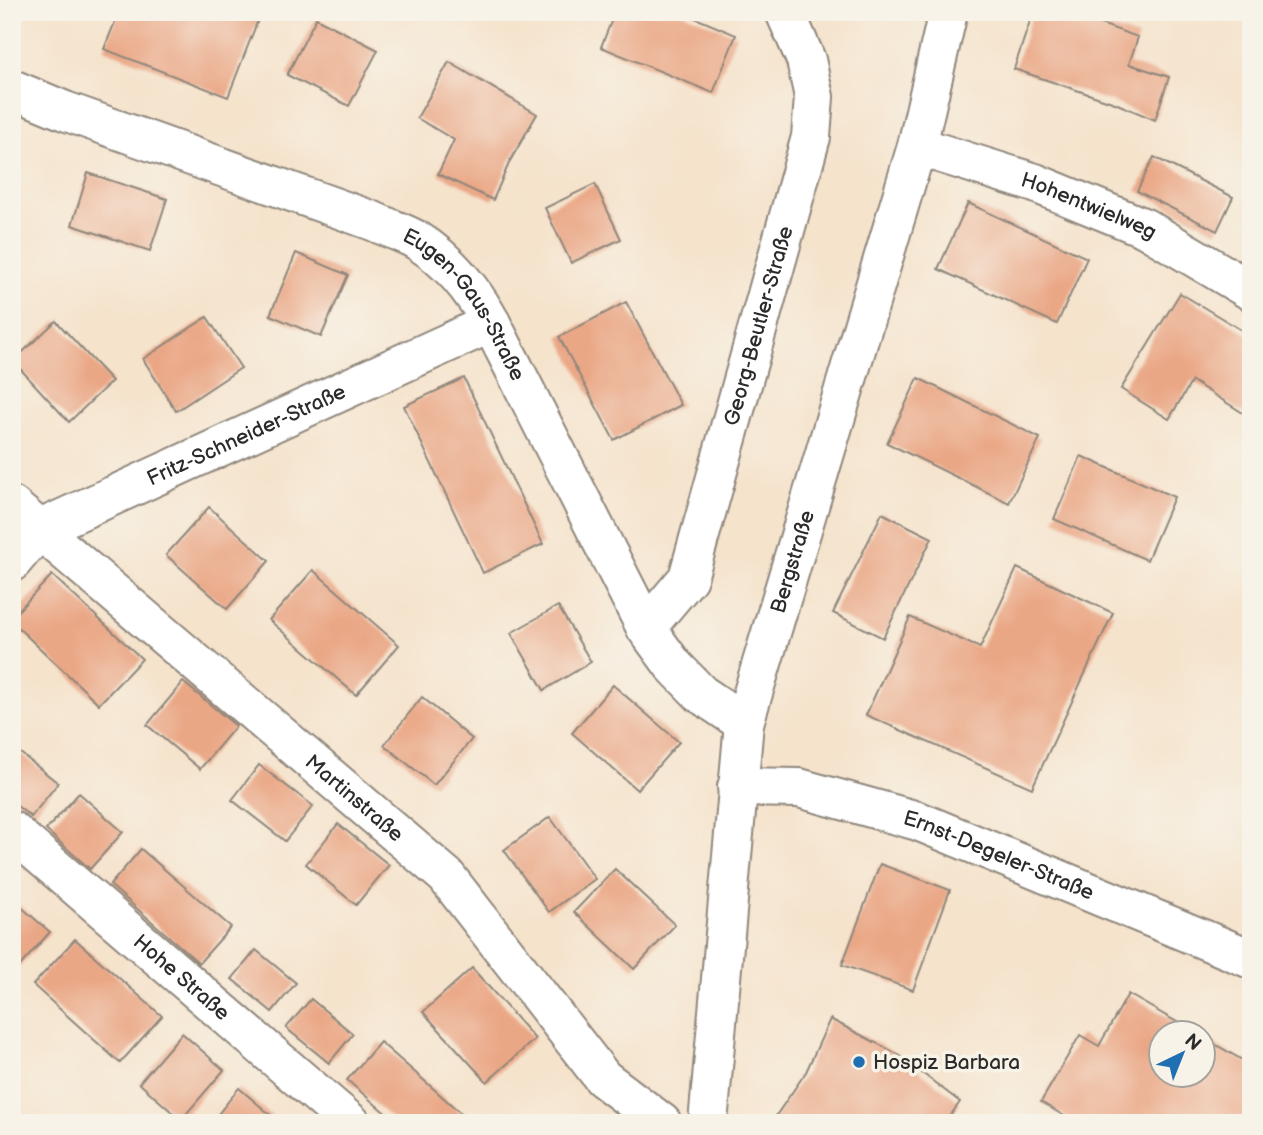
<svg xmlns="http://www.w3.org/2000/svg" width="1263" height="1135" font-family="'Balsamiq Sans',sans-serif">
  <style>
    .building { fill: #eaa786 }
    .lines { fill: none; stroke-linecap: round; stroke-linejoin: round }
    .street-casing { stroke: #90877c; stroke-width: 42 }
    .secondary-casing { stroke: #90877c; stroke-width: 42 }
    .street { stroke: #fff; stroke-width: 38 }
    .secondary { stroke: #fff; stroke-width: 38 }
    .poi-dot { fill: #1f6fb2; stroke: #f7f3e8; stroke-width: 2.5 }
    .labels { text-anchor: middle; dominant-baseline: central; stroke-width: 7; stroke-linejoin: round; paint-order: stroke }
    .street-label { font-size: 21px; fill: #2b2b2b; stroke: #f7f3e8 }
    .poi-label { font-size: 21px; fill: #2b2b2b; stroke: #f7f3e8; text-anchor: start }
  </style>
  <rect width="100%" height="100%" fill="#f7f3e8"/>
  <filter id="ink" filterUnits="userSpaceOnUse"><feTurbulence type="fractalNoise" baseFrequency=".0143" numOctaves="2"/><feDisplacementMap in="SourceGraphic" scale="14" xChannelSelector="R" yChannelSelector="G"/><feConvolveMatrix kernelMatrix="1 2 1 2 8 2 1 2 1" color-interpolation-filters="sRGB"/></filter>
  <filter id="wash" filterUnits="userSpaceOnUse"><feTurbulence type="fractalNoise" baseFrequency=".00686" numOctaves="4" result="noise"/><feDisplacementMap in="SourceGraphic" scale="28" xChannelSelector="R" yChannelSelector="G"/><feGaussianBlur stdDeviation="1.57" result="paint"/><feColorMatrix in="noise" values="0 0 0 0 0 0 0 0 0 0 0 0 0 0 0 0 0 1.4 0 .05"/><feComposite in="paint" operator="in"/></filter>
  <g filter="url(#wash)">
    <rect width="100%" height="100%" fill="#f5e3cc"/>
    <g id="blocks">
      <g class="building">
        <polygon points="119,12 261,12 228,97 104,49"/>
        <polygon points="615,12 681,12 736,35 713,93 601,47"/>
        <polygon points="1033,12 1067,12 1138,37 1129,64 1169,77 1155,120 1115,103 1014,69"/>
        <polygon points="316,18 378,50 349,106 287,75"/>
        <polygon points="449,62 537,114 510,161 493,200 438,174 454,140 417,118"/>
        <polygon points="1154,157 1233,197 1217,231 1137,191"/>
        <polygon points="88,173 167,199 150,251 72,225"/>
        <polygon points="595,184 621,239 571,263 545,208"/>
        <polygon points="968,203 1087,258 1057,324 938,269"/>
        <polygon points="296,253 348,275 321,337 270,315"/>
        <polygon points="1180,293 1251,336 1251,418 1192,381 1169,419 1121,389"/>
        <polygon points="626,302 681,405 614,440 559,337"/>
        <polygon points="207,317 241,368 176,411 143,359"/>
        <polygon points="56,321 112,381 69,422 13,361"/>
        <polygon points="464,378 543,544 483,573 404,406"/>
        <polygon points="918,378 1040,438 1009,503 887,443"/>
        <polygon points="1081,456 1174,497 1147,560 1054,519"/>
        <polygon points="209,507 269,561 227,609 166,555"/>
        <polygon points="882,513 932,538 883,638 833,613"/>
        <polygon points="1017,568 1113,613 1032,788 866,715 910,617 980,648"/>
        <polygon points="313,570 399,645 356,695 269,620"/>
        <polygon points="52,575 142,659 99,704 12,622 12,617"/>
        <polygon points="558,606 591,662 544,690 511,633"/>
        <polygon points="183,682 236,726 200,769 147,725"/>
        <polygon points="613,685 679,742 637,790 572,733"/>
        <polygon points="422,697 472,739 434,785 384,745"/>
        <polygon points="19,752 58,783 31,817 12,802 12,760"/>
        <polygon points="259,765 313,806 285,841 232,800"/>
        <polygon points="79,793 123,832 90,869 46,830"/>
        <polygon points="550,817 595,879 549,912 504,850"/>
        <polygon points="338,824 389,865 356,905 306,864"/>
        <polygon points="141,849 231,927 199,963 110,885"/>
        <polygon points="880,864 950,890 913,990 842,965"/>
        <polygon points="615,869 675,925 634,969 574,912"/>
        <polygon points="12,899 50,932 18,968 12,963"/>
        <polygon points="75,939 162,1016 120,1063 33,985"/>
        <polygon points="256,950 296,983 272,1012 232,979"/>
        <polygon points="472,968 535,1039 487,1082 423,1012"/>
        <polygon points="1128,994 1196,1033 1161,1033 1162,1076 1204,1076 1204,1038 1251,1065 1251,1123 1076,1123 1041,1102 1080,1035 1099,1046"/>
        <polygon points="311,999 353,1034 329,1063 286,1028"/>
        <polygon points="830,1019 896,1053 960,1102 945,1123 777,1123 773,1120 806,1072"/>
        <polygon points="182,1033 224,1070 181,1120 139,1083"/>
        <polygon points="380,1042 427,1083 472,1123 397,1123 347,1080"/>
        <polygon points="239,1088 280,1123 211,1123"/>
      </g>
    </g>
  </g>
  <g filter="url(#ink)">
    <use href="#blocks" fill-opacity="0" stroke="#90877c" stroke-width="2"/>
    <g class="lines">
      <g class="street-casing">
        <g id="street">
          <path id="s1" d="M12,89L65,111L373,221C388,228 405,233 418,241C451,262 473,290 491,323L646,628L673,665L701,694L744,723"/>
          <path id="s2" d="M917,146L1035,183L1145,228L1251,291"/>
          <path id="s3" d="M12,506L446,876L603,1078L662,1123"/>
          <path id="s4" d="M12,562L40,529L491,323"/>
          <path id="s5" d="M646,628L688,578L811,137L814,97L806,60L785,12"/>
          <path id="s6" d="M737,787L799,788L918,821L1251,959"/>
          <path id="s7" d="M12,831L351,1123"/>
        </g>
      </g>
      <g class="secondary-casing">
        <g id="secondary">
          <path id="s8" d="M708,1123L744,723L917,146L948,12"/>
        </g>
      </g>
      <use href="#street" class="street"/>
      <use href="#secondary" class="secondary"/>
    </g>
  </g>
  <circle class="poi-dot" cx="859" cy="1062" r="7"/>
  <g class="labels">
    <g class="street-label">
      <text stroke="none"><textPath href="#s2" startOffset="182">Hohentwielweg</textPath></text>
      <text stroke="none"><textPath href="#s1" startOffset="513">Eugen-Gaus-Straße</textPath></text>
      <text stroke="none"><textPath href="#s5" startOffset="327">Georg-Beutler-Straße</textPath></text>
      <text stroke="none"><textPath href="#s4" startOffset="270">Fritz-Schneider-Straße</textPath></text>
      <text stroke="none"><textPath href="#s8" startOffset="570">Bergstraße</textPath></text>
      <text stroke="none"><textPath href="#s3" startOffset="450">Martinstraße</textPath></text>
      <text stroke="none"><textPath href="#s6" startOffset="273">Ernst-Degeler-Straße</textPath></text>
      <text stroke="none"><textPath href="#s7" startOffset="224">Hohe Straße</textPath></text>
    </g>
    <g class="poi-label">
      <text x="873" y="1062">Hospiz Barbara</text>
    </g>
  </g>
  <rect width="1263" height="1135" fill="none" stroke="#f7f3e8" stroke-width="42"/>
  <g transform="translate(1182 1054) rotate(43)"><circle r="33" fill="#f7f3e8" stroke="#a5a39c" stroke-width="2"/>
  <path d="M0-5L12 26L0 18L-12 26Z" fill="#1f6fb2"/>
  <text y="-10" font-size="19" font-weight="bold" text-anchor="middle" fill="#2b2b2b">N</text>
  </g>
</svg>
